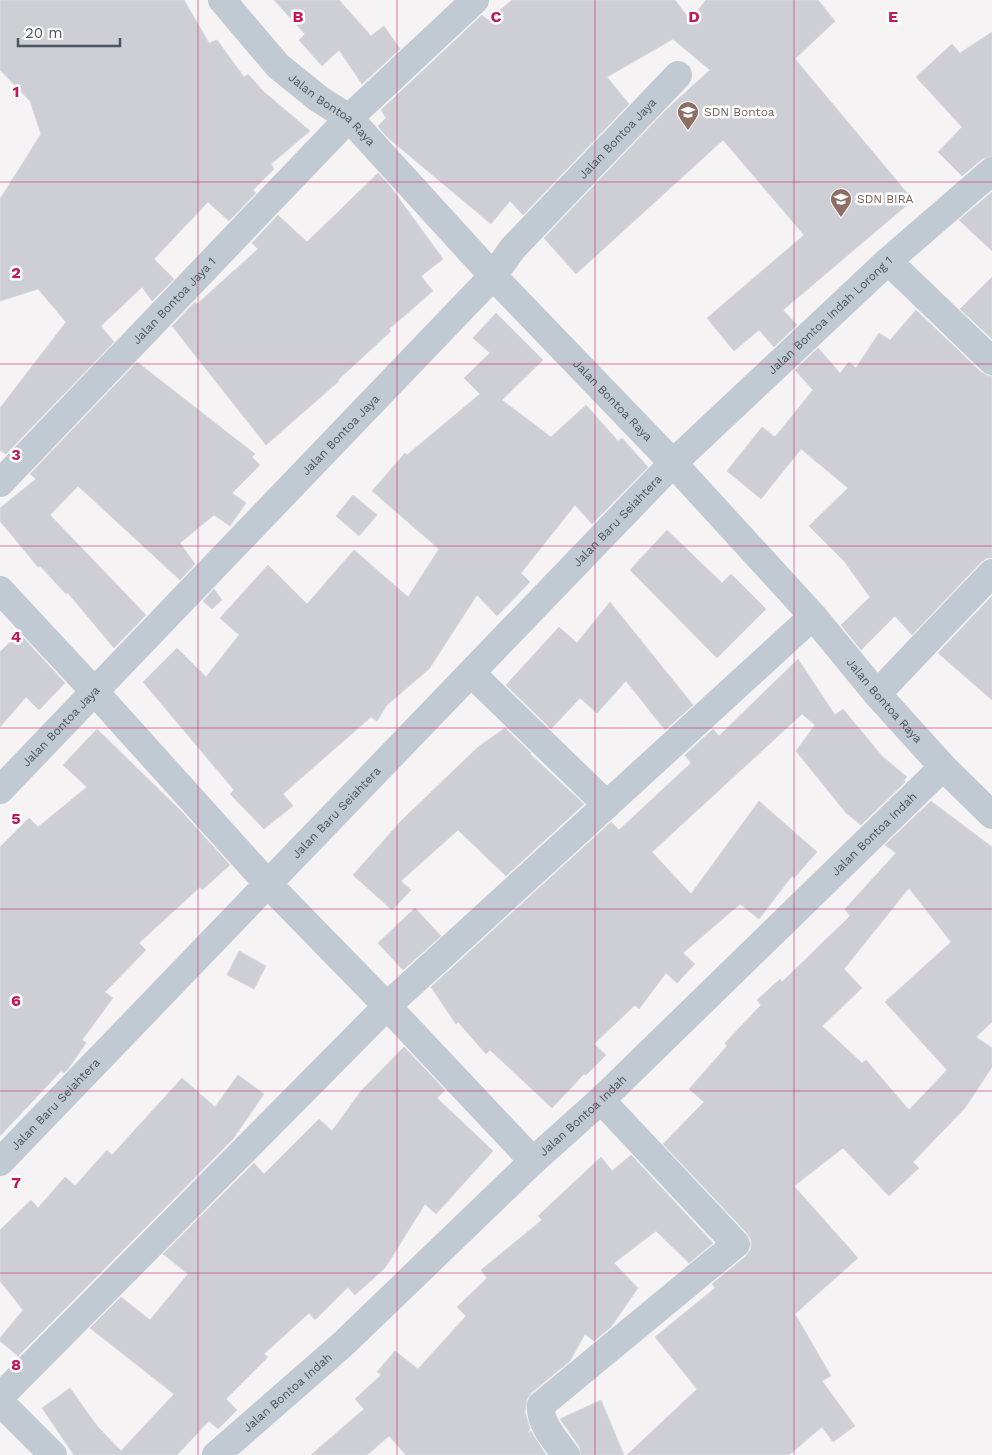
<svg xmlns="http://www.w3.org/2000/svg" width="992" height="1455" font-family="'Work Sans',sans-serif">
  <style>
    .building { fill: #cdcfd5; stroke: #d7d9de; fill-rule: evenodd }
    .lines { fill: none; stroke-linecap: round; stroke-linejoin: round }
    .minor { stroke: #c1cad2; stroke-width: 28 }
    .grid { fill: none; stroke: #c2185b; stroke-width: 1; stroke-opacity: 0.55 }
    .labels { text-anchor: middle; dominant-baseline: central; stroke-width: 5; stroke-linejoin: round; paint-order: stroke }
    .street-label { font-size: 12px; fill: #4a5661; stroke: #fff }
    .education-label { font-size: 12px; fill: #785e54; stroke: #fff; text-anchor: start }
    .grid-label { font-size: 16px; text-anchor: middle; font-weight: bold; fill: #c2185b; stroke: #fff; stroke-width: 5; stroke-linejoin: round; paint-order: stroke }
  </style>
  <rect width="100%" height="100%" fill="#f5f3f3"/>
  <g class="building">
    <polygon points="0,0 184,0 209,43 217,40 244,77 248,74 263,91 310,131 271,164 274,169 253,190 256,193 229,221 208,202 154,259 174,279 152,301 142,287 101,326 114,342 6,454 0,450 0,408 66,322 38,289 0,301 0,199 41,134 30,101 0,70"/>
    <polygon points="274,0 339,0 371,36 384,26 400,49 362,84 339,50 322,66 299,40 305,34"/>
    <polygon points="512,0 675,0 690,20 706,0 818,0 835,21 795,59 913,200 783,310 797,325 774,347 759,330 734,351 707,318 804,235 723,140 576,274 544,238 666,110 710,70 673,39 607,77 629,104 523,215 510,201 491,224 387,137 378,126 386,118 381,110 482,15 488,20"/>
    <polygon points="992,32 992,156 982,159 962,176 938,152 962,127 916,77 952,44 960,53"/>
    <polygon points="378,173 390,186 443,259 421,276 433,291 389,329 391,331 338,380 339,381 266,445 172,326 195,302 197,304 258,249 252,243 278,215 307,242"/>
    <polygon points="992,192 992,251 959,220"/>
    <polygon points="992,277 992,339 960,309"/>
    <polygon points="916,310 981,372 988,376 992,376 992,558 987,558 981,562 912,635 895,616 861,650 841,625 870,597 844,561 809,526 848,488 801,449 761,499 727,471 762,427 775,437 813,390 795,370 818,348 840,373 849,362 856,368 879,333 890,340"/>
    <polygon points="496,313 543,360 502,400 551,437 586,405 618,441 622,438 648,467 592,524 575,505 521,573 530,582 497,616 477,595 429,669 387,705 377,721 371,717 283,794 293,806 264,829 230,794 234,790 143,682 177,648 206,677 239,635 220,618 268,565 307,604 354,550 408,597 439,549 372,491 405,453 407,455 480,394 464,378 490,353 473,338"/>
    <polygon points="137,362 255,454 252,457 260,465 232,493 246,503 230,526 214,515 180,543 195,564 180,580 78,486 50,515 146,615 114,648 68,593 66,594 40,566 38,567 0,521 0,508 36,479 30,474"/>
    <polygon points="353,495 377,515 359,536 336,516"/>
    <polygon points="667,530 722,583 731,574 766,609 717,658 630,570"/>
    <polygon points="214,589 222,600 212,609 203,601"/>
    <polygon points="992,596 992,700 938,653"/>
    <polygon points="610,602 693,705 665,730 626,681 597,713 580,698 551,729 506,685 559,627 577,643"/>
    <polygon points="19,633 65,683 39,710 26,697 0,727 0,652"/>
    <polygon points="798,659 835,715 843,709 882,756 907,777 904,780 905,782 861,825 846,813 796,751 815,725 802,714 652,852 691,894 759,801 817,852 794,878 792,876 759,919 740,904 683,953 695,964 677,983 666,973 639,1009 635,1005 594,1044 606,1055 586,1075 584,1074 552,1108 490,1050 486,1054 458,1022 456,1024 431,987 611,822 619,830 691,763 685,755 713,729 719,736"/>
    <polygon points="505,728 531,753 530,754 584,804 506,876 458,830 401,881 411,890 392,910 353,875 401,821 478,747"/>
    <polygon points="97,729 181,811 230,865 202,890 200,887 139,943 146,950 105,992 113,998 82,1040 86,1043 68,1069 64,1073 61,1071 0,1136 0,847 29,818 38,827 87,787 63,765"/>
    <path d="M931,801L992,847V1022L976,1037L992,1048V1067L965,1108L913,1162L919,1168L889,1196L843,1148L794,1186L858,1258L795,1314L831,1376L822,1381L855,1426L833,1442L822,1427L789,1455H627L697,1389L655,1337L715,1288L712,1284L746,1256L751,1249V1240L747,1233L663,1144L704,1102L689,1089L727,1046L725,1043L761,1005L757,1000L780,979L782,982L850,916L845,909L896,853L885,845ZM909,888L951,942L885,1002L947,1070L909,1110L866,1060L862,1063L822,1026L862,988L844,969Z"/>
    <polygon points="415,908 441,936 403,970 378,943"/>
    <polygon points="239,951 266,966 254,989 227,975"/>
    <polygon points="404,1047 445,1090 437,1098 493,1151 436,1214 425,1204 385,1268 355,1295 348,1287 315,1320 309,1313 264,1354 268,1357 226,1399 237,1410 218,1429 209,1421 177,1455 74,1455 42,1408 70,1388 97,1426 121,1451 174,1394 90,1328 121,1297 150,1320 188,1274 163,1254 254,1163 264,1174 319,1119 332,1131 361,1091"/>
    <polygon points="238,1075 264,1094 233,1139 18,1356 0,1341 0,1338 23,1310 0,1281 0,1230 31,1200 38,1208 65,1177 75,1186 107,1150 112,1155 182,1078 215,1107"/>
    <polygon points="631,1155 713,1243 689,1263 656,1231 614,1263 638,1288 611,1327 594,1341 585,1334 570,1361 531,1393 527,1399 525,1412 530,1429 528,1433 531,1431 546,1455 406,1455 389,1436 367,1455 311,1455 364,1409 355,1399 381,1375 377,1372 395,1351 418,1369 466,1316 457,1307 487,1278 481,1270 542,1220 538,1216 601,1157 612,1171"/>
    <polygon points="601,1400 624,1455 581,1455 579,1446 560,1419"/>
  </g>
  <g class="lines">
    <g class="minor">
      <path id="s1" d="M222,0L278,66L319,99L349,118L493,276L673,463L813,616L877,694L943,767L992,815"/>
      <polyline points="888,261 992,361"/>
      <path id="s2" d="M0,483L349,118L475,0"/>
      <polyline points="0,590 94,691 268,884 387,1006 533,1161"/>
      <polyline points="471,673 607,805"/>
      <polyline points="877,694 992,573"/>
      <path id="s3" d="M0,790L493,276L513,248L678,75"/>
      <path id="s4" d="M0,1162L673,463L888,261L992,171"/>
      <polyline points="0,1397 387,1006 813,616"/>
      <polyline points="0,1402 53,1455"/>
      <path id="s5" d="M216,1455L342,1345L533,1161L601,1100L943,767"/>
      <path d="M566,1455C556,1441 539,1423 541,1405L736,1244L601,1100"/>
    </g>
  </g>
  <path class="grid" d="M198,0V1455M397,0V1455M595,0V1455M794,0V1455M0,182H992M0,364H992M0,546H992M0,728H992M0,909H992M0,1091H992M0,1273H992"/>
  <defs>
    <g id="school-pin" transform="scale(1.125)"><path d="M0 17L-7.5 6A9.5 9.5 0 1 1 7.5 6Z" fill="#8d6e63" stroke="#fff"/><path d="M0-5L7-2L0 1L-7-2ZM-4 1L0 2.5L4 1V4Q0 6-4 4Z" fill="#fff"/></g>
  </defs>
  <g fill-rule="evenodd">
    <use href="#school-pin" x="688" y="112"/>
    <use href="#school-pin" x="841" y="199"/>
  </g>
  <g class="labels">
    <g class="street-label">
      <text stroke="none"><textPath href="#s1" startOffset="156">Jalan Bontoa Raya</textPath></text>
      <text stroke="none"><textPath href="#s3" startOffset="898">Jalan Bontoa Jaya</textPath></text>
      <text stroke="none"><textPath href="#s2" startOffset="252">Jalan Bontoa Jaya 1</textPath></text>
      <text stroke="none"><textPath href="#s4" startOffset="1186">Jalan Bontoa Indah Lorong 1</textPath></text>
      <text stroke="none"><textPath href="#s1" startOffset="561">Jalan Bontoa Raya</textPath></text>
      <text stroke="none"><textPath href="#s3" startOffset="492">Jalan Bontoa Jaya</textPath></text>
      <text stroke="none"><textPath href="#s4" startOffset="890">Jalan Baru Seiahtera</textPath></text>
      <text stroke="none"><textPath href="#s1" startOffset="966">Jalan Bontoa Raya</textPath></text>
      <text stroke="none"><textPath href="#s3" startOffset="88">Jalan Bontoa Jaya</textPath></text>
      <text stroke="none"><textPath href="#s4" startOffset="485">Jalan Baru Seiahtera</textPath></text>
      <text stroke="none"><textPath href="#s5" startOffset="905">Jalan Bontoa Indah</textPath></text>
      <text stroke="none"><textPath href="#s4" startOffset="80">Jalan Baru Seiahtera</textPath></text>
      <text stroke="none"><textPath href="#s5" startOffset="500">Jalan Bontoa Indah</textPath></text>
      <text stroke="none"><textPath href="#s5" startOffset="95">Jalan Bontoa Indah</textPath></text>
    </g>
    <g class="education-label">
      <text x="704" y="112">SDN Bontoa</text>
      <text x="857" y="199">SDN BIRA</text>
    </g>
  </g>
  <g class="grid-label">
    <text x="298" y="22">B</text>
    <text x="496" y="22">C</text>
    <text x="694" y="22">D</text>
    <text x="893" y="22">E</text>
    <text x="16" y="97">1</text>
    <text x="16" y="278">2</text>
    <text x="16" y="460">3</text>
    <text x="16" y="642">4</text>
    <text x="16" y="824">5</text>
    <text x="16" y="1006">6</text>
    <text x="16" y="1188">7</text>
    <text x="16" y="1370">8</text>
  </g>
  <path d="M18 38v8h102v-8" fill="none" stroke="#4a5661" stroke-width="2.5"/>
  <text x="25" y="38" font-size="15" fill="#4a5661" stroke="#ffffff" stroke-width="4" paint-order="stroke">20 m</text>
</svg>
